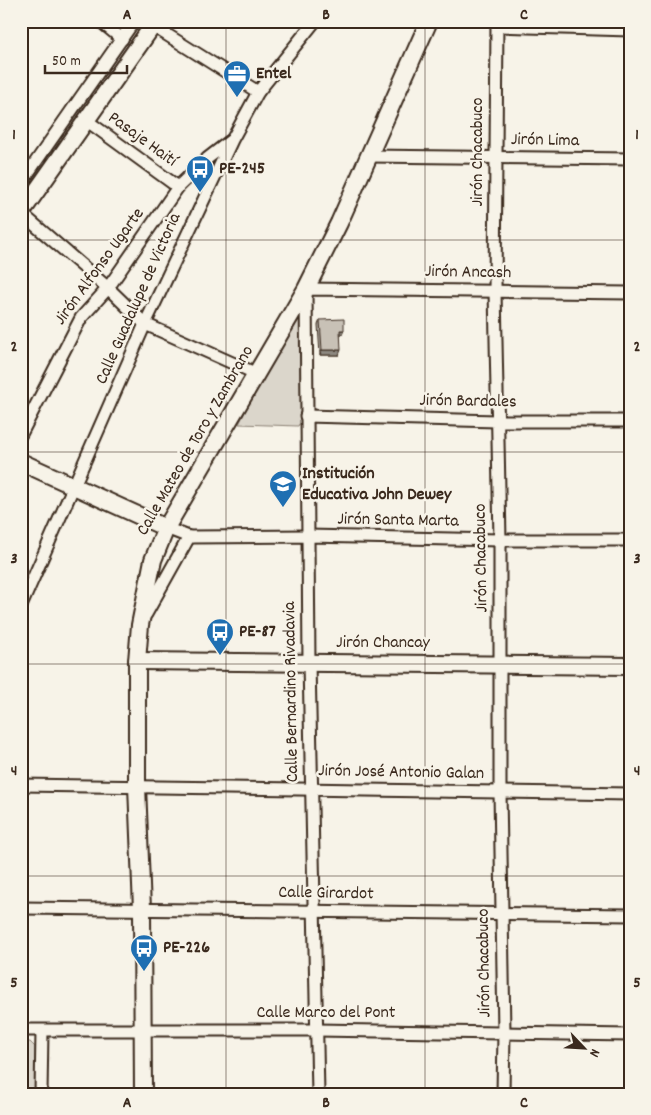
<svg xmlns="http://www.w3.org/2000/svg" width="651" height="1115" font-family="Dekko,sans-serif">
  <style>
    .green { fill: #dbd6cb; stroke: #8b8074 }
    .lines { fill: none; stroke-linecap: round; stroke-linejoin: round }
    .street-casing { stroke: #3b2a1e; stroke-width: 15 }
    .secondary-casing { stroke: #3b2a1e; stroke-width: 20 }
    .street { stroke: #f7f3e8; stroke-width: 11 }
    .secondary { stroke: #f7f3e8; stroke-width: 16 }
    .wall { fill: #aca69d; stroke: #3b2a1e }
    .shaded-wall { fill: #8c877f; stroke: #3b2a1e }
    .building { fill: #c8c1b6; stroke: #3b2a1e }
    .grid { fill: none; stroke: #3b2a1e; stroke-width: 1; stroke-opacity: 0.55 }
    .labels { text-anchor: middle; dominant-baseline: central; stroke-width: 5; stroke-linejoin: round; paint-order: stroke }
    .poi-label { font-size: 18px; font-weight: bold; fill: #3b2a1e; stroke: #f7f3e8; text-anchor: start }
    .street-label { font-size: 18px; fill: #3b2a1e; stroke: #f7f3e8 }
    .neatline { fill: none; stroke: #3b2a1e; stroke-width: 2 }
    .grid-label { font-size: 16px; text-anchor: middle; font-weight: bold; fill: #3b2a1e }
  </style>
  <rect width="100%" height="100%" fill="#f7f3e8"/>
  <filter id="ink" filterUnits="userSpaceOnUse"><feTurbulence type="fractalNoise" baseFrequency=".02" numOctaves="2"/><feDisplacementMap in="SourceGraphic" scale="10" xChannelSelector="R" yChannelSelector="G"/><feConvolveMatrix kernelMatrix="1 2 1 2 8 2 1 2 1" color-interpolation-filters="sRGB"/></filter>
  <g filter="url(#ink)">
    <g class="green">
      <polygon points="306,289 301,376 301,424 299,424 298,426 239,424"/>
      <polygon points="21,1042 30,1042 35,1047 35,1094 21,1094"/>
    </g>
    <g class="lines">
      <g class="street-casing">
        <g id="street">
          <polyline points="100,21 122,39"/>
          <polyline points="497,21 495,291 500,540 500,792 504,1032 503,1094"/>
          <polyline points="153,26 258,92"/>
          <polyline points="497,26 630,30"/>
          <polyline points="86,120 178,187"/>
          <polyline points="369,156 630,159"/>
          <polyline points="21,183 134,21"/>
          <polyline points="21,213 108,288 145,324 257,374"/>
          <polyline points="306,416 497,421 630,421"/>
          <polyline points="21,434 81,318 108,288 178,187 208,158 230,141"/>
          <polyline points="166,528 189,537 308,536 500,540 630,540"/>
          <polyline points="21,606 145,324 232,140 258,92 315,21"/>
          <polyline points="146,614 189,537"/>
          <polyline points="21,785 630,794"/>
          <polyline points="21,908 630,915"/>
          <polyline points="21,1030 317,1030 630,1035"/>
          <polyline points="41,1094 42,1031"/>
          <polyline points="318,1094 309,663 306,289 630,293"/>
        </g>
      </g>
      <g class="secondary-casing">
        <g id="secondary">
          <polyline points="21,213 156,21"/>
          <polyline points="21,462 166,528"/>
          <polyline points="137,661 630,666"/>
          <polyline points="143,1094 142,909 137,786 137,661 140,625 153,560 166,528 306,289 339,223 429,21"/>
        </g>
      </g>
      <use href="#street" class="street"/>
      <use href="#secondary" class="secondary"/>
    </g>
    <polygon class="wall" points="320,320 342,335 340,335 339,355 320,355 318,325"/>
    <g class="shaded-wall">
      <polygon points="340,330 344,330 342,335 338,335"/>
      <polygon points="322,350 341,350 339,355 320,355"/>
    </g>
    <polygon class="building" points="344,319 344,330 340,330 341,350 322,350 320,320"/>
  </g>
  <path class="grid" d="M226,21V1094M425,21V1094M21,240H630M21,452H630M21,664H630M21,876H630"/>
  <defs>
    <g id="office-pin" transform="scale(1.4375)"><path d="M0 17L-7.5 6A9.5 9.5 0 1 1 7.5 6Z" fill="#1f6fb2" stroke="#f7f3e8"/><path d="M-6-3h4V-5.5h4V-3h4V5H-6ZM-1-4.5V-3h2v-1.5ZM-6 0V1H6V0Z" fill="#fff"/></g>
    <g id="bus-pin" transform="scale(1.4375)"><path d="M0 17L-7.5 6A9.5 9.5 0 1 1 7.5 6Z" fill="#1f6fb2" stroke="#f7f3e8"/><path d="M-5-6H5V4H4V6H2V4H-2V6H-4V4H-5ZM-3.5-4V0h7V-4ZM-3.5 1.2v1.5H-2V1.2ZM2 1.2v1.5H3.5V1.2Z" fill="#fff"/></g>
    <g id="school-pin" transform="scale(1.4375)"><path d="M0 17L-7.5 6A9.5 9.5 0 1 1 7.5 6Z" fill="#1f6fb2" stroke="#f7f3e8"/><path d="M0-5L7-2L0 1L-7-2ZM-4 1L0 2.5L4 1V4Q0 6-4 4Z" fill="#fff"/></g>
  </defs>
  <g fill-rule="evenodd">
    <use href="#office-pin" x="237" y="74"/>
    <use href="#bus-pin" x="200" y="169"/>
    <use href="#school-pin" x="283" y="484"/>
    <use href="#bus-pin" x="220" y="632"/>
    <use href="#bus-pin" x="144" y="948"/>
  </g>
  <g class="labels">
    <g class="poi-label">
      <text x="256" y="74">Entel</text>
      <text x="219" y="169">PE-245</text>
      <text x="302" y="474">Institución<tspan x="302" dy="21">Educativa John Dewey</tspan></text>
      <text x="239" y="632">PE-87</text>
      <text x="163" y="948">PE-226</text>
    </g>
    <g class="street-label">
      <text transform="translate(142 140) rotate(36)">Pasaje Haití</text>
      <text transform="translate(545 141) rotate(1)">Jirón Lima</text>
      <text transform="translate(478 152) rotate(-90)">Jirón Chacabuco</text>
      <text transform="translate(100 267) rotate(-54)">Jirón Alfonso Ugarte</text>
      <text transform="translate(468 273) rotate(1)">Jirón Ancash</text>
      <text transform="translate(139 299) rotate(-66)">Calle Guadalupe de Victoria</text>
      <text transform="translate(468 402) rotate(1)">Jirón Bardales</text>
      <text transform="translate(196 441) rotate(-60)">Calle Mateo de Toro y Zambrano</text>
      <text transform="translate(398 521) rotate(1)">Jirón Santa Marta</text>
      <text transform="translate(482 558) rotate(-91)">Jirón Chacabuco</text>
      <text x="383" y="643">Jirón Chancay</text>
      <text transform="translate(292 692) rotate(-91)">Calle Bernardino Rivadavia</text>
      <text transform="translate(401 773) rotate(1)">Jirón José Antonio Galan</text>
      <text transform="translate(326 894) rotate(1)">Calle Girardot</text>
      <text transform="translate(485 963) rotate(-91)">Jirón Chacabuco</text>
      <text x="326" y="1013">Calle Marco del Pont</text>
    </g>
  </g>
  <rect width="651" height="1115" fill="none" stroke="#f7f3e8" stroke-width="55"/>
  <g transform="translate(584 1048) rotate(115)" stroke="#f7f3e8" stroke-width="4" paint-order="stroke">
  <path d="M0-4L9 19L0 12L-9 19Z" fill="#3b2a1e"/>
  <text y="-8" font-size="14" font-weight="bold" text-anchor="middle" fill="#3b2a1e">N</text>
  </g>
  <path d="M45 65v8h82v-8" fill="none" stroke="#3b2a1e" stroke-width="2.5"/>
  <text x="52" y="65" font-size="15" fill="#3b2a1e" stroke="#f7f3e8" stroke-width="4" paint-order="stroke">50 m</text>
  <rect x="28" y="28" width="596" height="1060" class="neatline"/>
  <g class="grid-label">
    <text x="127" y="19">A</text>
    <text x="326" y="19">B</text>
    <text x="524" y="19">C</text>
    <text x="14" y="139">1</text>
    <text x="637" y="139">1</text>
    <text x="14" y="351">2</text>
    <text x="637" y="351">2</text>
    <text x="14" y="563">3</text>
    <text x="637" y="563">3</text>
    <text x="14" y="775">4</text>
    <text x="637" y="775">4</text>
    <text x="14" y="987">5</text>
    <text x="637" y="987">5</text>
    <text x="127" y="1107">A</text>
    <text x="326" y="1107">B</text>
    <text x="524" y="1107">C</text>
  </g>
</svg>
